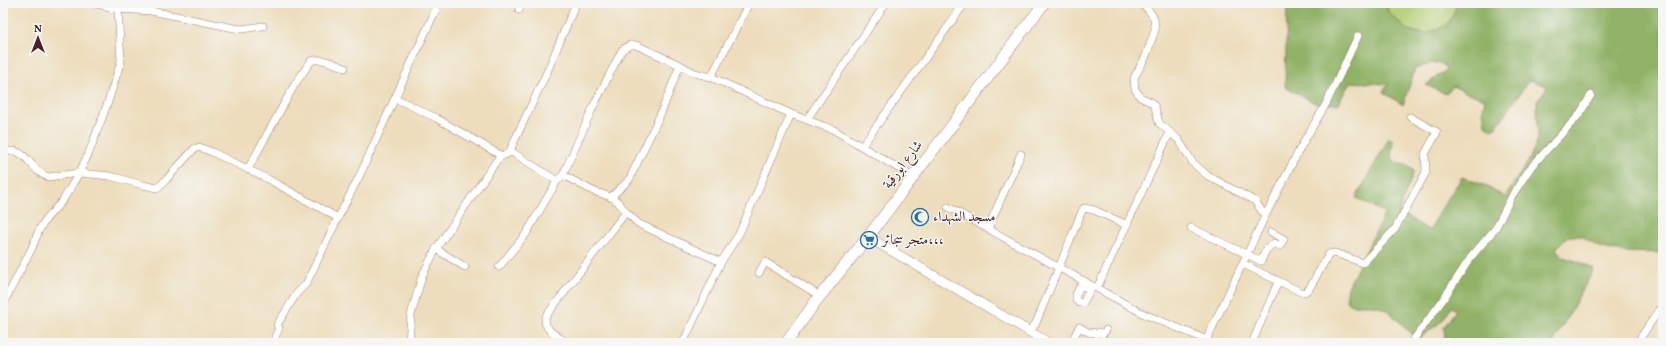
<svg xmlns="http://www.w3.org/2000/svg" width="1666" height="346" font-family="Vollkorn,Amiri,serif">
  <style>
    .green { fill: #b5cf74; stroke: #807750 }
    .forest { fill: #90b266; stroke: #6d6848 }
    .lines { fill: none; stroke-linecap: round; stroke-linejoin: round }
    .minor-casing { stroke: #9c7e74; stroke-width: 8 }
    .secondary-casing { stroke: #9c7e74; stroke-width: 10 }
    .primary-casing { stroke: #9c7e74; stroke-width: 12 }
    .minor { stroke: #fff; stroke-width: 7 }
    .secondary { stroke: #fff; stroke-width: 9 }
    .primary { stroke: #fff; stroke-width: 11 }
    .labels { text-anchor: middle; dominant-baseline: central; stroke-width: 3; stroke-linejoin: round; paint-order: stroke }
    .street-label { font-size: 14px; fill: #4a1f2b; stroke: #f6f6f2 }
    .poi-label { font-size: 14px; fill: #4a1f2b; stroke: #f6f6f2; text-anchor: start }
  </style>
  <rect width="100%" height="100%" fill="#f6f6f2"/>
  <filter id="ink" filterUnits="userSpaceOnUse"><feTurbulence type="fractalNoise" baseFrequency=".025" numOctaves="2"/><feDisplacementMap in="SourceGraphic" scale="8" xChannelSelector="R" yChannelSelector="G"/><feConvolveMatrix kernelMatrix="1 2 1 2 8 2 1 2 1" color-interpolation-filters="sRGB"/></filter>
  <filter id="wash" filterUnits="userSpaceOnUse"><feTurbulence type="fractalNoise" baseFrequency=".012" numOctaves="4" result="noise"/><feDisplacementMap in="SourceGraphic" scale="16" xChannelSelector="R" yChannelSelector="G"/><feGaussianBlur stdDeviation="0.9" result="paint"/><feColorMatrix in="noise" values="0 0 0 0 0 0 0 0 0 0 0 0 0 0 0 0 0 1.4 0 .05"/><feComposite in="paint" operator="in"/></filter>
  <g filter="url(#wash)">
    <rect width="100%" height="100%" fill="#edddbc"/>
    <polygon class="green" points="1386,3 1456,3 1455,12 1447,25 1426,34 1415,32 1405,28 1388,12"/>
    <path class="forest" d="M1287,3H1386L1388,12L1405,28L1415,32L1426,34L1447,25L1455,12L1456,3H1663V253C1643,252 1620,254 1600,247C1589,244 1587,234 1572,236C1564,237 1561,243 1556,249L1563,257L1580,262L1594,269L1553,343H1445L1444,327L1456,310L1451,307L1442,321L1421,337L1412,334L1386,309L1374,305H1352L1346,301L1348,287L1385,213L1356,198L1389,138L1393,141L1391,155L1396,163L1406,165L1414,171L1399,211L1430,231L1438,214L1462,177L1484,185L1505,197L1528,162L1538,139L1537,100L1543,95L1547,86L1529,80L1497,126L1492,129L1485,125L1483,110L1485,99L1467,93L1453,86L1446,94L1426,85L1446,70L1443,64L1432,63L1415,69L1403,105L1383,92L1388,84L1350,82L1338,104H1317L1285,87Z"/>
  </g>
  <g filter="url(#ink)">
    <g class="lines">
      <g class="minor-casing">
        <g id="minor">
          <polyline points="93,3 118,9"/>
          <polyline points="1139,3 1147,8 1154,18 1155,30 1146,56 1134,78 1135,89 1140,97 1151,102 1155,107 1159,123 1178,139 1193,163 1208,176 1255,201 1265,216"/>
          <polyline points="519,10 522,3"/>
          <polyline points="711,77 749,3"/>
          <polyline points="395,98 439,3"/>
          <polyline points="807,119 886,3"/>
          <polyline points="862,146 965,3"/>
          <polyline points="512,152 511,148 547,72 576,3"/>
          <path d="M3,153C26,143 30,172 48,177L79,173L89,153L108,102L121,61L118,9L151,11L234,28L242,29L263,26"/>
          <path d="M248,169L295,84L311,61C321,57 335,64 345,68"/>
          <polyline points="563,175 594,105 622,50 630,45 636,45 680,65"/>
          <polyline points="611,197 618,202 626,212 639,224 721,262"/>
          <polyline points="948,207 1144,314 1207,340"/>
          <polyline points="338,218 359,177 395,98 436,118 502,156"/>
          <polyline points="988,228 1021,154"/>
          <polyline points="1191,228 1261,261 1266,250 1274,243 1280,246 1284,239 1271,232"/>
          <polyline points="436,249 465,267"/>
          <polyline points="1243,264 1301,292 1305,292 1309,289 1329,254 1335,253 1363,263 1395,229 1426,172 1425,154 1437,132 1410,117"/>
          <polyline points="499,267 526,234 557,181"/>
          <polyline points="759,273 765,262 820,296"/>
          <polyline points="1081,285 1076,294 1076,300 1079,303 1083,303 1090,290 1081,285 1084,281"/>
          <polyline points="1097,288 1170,132"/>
          <polyline points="3,304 32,248 39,230 46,219 63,200 79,173 110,176 143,185 157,188 165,181 194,149 199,147 212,152 268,179 338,218 306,284 297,293 277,325 279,328 275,337 277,343"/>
          <polyline points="1029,332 1036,323 1082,211 1084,208 1094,210 1127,225"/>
          <polyline points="409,343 411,315 422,276 436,249 497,160 502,156 512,152 557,181 563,175 593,191 611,197 629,180 661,113 680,65 695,73 711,77 791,114 834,130 913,177"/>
          <path d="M568,343C559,337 541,329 546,316L626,212"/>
          <polyline points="683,343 721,262 739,234 791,114"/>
          <polyline points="1071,343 1079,327 1090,333 1092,332 1097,334 1099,332 1103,334 1106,330"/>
          <polyline points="1205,343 1265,216 1304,141 1326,104 1358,36"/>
          <polyline points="1252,343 1278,282"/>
          <polyline points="1411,343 1442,301 1471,257 1495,229 1513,194 1531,167 1579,115 1591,95"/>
          <polyline points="1637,343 1663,304"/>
        </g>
      </g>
      <g class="secondary-casing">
        <polyline id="secondary" points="868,237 1049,343"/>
      </g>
      <g class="primary-casing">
        <polyline id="primary" points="786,343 816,301 868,237 1044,3"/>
      </g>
      <use href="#minor" class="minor"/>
      <use href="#secondary" class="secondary"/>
      <use href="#primary" class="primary"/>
    </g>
  </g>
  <defs>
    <g id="mosque-ring" transform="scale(0.9)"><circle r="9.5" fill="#f6f6f2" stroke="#1f6fb2" stroke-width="1.5"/><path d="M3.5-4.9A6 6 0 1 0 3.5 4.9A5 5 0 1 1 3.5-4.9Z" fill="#1f6fb2"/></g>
    <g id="supermarket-ring" transform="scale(0.9)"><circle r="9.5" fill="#f6f6f2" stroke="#1f6fb2" stroke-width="1.5"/><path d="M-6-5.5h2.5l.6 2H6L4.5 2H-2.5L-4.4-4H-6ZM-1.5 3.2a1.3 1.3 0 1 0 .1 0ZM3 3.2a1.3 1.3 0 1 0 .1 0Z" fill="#1f6fb2"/></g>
  </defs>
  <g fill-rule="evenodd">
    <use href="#mosque-ring" x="920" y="217"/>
    <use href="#supermarket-ring" x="869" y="240"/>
  </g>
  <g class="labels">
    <g class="street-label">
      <text transform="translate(903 165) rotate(-53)">شارع ابورقية</text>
    </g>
    <g class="poi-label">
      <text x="933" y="217">مسجد الشهداء</text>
      <text x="882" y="240">متجر سجائر،،،</text>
    </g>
  </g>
  <rect width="1666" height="346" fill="none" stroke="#f6f6f2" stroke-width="16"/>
  <g transform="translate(38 38)" stroke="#f6f6f2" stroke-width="3" paint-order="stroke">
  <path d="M0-3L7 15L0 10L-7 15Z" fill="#4a1f2b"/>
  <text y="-6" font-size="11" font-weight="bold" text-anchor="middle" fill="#4a1f2b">N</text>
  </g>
</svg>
